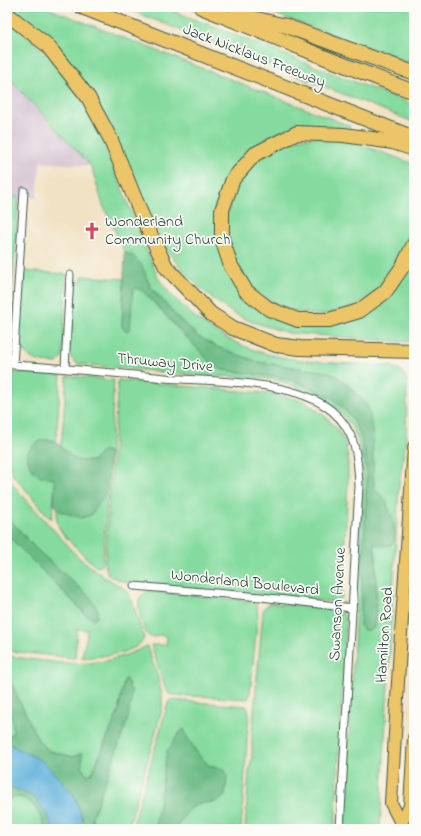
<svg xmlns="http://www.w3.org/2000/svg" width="421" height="836" font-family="'Indie Flower',sans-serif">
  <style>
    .industrial { fill: #d0bdce }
    .green { fill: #85db9f; stroke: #528c6a }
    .forest { fill: #6cbb86; stroke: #467c5d }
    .water { fill: #5fb1da; stroke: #3f7787 }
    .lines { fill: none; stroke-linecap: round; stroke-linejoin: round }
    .minor-casing { stroke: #3e564a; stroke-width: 9 }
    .primary-casing { stroke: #3e564a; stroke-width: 14 }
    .motorway-casing { stroke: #3e564a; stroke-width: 16 }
    .minor { stroke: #fff; stroke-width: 7 }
    .primary { stroke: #ecc569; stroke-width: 12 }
    .motorway { stroke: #ecc569; stroke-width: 14 }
    .labels { text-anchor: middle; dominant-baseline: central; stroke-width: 3.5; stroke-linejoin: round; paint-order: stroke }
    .street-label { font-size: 16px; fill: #1f3d34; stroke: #fdfcf7 }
    .poi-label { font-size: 16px; fill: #1f3d34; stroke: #fdfcf7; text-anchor: start }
  </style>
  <rect width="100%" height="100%" fill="#fdfcf7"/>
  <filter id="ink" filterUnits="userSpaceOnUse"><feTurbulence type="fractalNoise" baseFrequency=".025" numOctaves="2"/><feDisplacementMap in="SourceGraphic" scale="8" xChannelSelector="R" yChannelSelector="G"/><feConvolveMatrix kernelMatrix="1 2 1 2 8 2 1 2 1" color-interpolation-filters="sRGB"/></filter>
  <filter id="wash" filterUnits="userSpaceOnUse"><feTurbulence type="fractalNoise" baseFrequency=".012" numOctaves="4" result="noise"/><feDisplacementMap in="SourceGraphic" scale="16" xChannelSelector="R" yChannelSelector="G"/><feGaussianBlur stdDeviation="0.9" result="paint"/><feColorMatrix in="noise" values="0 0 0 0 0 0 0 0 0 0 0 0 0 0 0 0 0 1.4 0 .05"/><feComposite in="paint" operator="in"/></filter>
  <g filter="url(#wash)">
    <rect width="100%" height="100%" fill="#f1e2c4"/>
    <polygon class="industrial" points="7,76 91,166 40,162 37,198 7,196"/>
    <g class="green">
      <path d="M8,7H45L350,126L349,130C313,123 280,124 251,150C243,156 236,164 231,173C228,178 228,185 226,191C223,203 220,216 216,229L267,313L347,320L414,256V338L411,341L407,342L289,333L252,322L233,313L213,299L198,286L175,261L167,250L141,200L49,40L25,19Z"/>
      <polygon points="122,7 163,7 414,105 414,122"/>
      <polygon points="256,7 414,7 414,65"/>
      <path d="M7,20L34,42L55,63L80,96L96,124L158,278C182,312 218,338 257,351C296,364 350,363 391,366C400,370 404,372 407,381L406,440L399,483L380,829H344L363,478C363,429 343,404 298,387C288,384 279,380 269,379C248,376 226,377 205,376C163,372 121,368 79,364C72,361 70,357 69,350L72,289L73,285L81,281L82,276L124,279L122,326L133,290L136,288L143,291L185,337L277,377L301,383L334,399L350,416L359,432L364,450L367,475L360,626L374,628L376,609V558L374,544L395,532L386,501L374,488L364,401L340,378L328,372L258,362L217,347L199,337L181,321L151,287L140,264L133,256L125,253L103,205L91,166L7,76Z"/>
      <polygon points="321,136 351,141 414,164 414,221 398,262 385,282 369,297 353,307 322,315 297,312 270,302 250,286 229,250 226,221 234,188 254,159 284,141"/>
      <polygon points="7,196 19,197 11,307 10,342 11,353 7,359"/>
      <path d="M25,271L66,274L63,353L62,358L57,363C48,363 38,363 30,357C26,354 22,349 21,345C15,330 23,288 25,271Z"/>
      <polygon points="7,371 11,371 7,430"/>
      <polygon points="14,372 61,375 56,442 51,440 41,476 53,478 55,483 52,518 50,518 13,475 8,463"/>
      <path d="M67,376L114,380L110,456L108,452H101C99,455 95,459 92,461C79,466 69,455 61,447Z"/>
      <path d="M118,380L273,394L303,401L326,417L338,430L345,442L348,458V480L342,597L335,602L148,584C134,586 120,581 108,575L105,565Z"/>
      <path d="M7,475L13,485L78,557L104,577L122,587L127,592L132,601L144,638C136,655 99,656 82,658C83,648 87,641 87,630L77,629L75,658L8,651L7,534L22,550L87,616L34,547L7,516Z"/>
      <path d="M108,491L103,563L101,566L98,567L95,566C85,556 62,537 58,525C56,520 57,514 57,509L60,511L99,501Z"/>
      <path d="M148,591L252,601L257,606L258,615L250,693L248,699L175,695L169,694L166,690L151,645H166L167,636L158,635L155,637C153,637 151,637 149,636C143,632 137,606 139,600C140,595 144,594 148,591Z"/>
      <polygon points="270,603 334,609 341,612 346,617 335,829 245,829 249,771 252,757 252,734 263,611 265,607"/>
      <path d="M147,646C154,667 164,687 162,710L128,829H94L92,818L131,690L124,680L118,713L92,773L87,775L73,757L50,751L39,742L7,674V656C61,663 95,672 147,646Z"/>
      <path d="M170,700L246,706L248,708L249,713L241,829H176C181,820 188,807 199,804C211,801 214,805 225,796L227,778L225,769C221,768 216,768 212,767C202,762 187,740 184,730L167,751L160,829H132L165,713L168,703Z"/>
      <polygon points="7,708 13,722 13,733 9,736 7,736"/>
      <path d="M15,797C32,797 41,815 46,829H7V800Z"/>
    </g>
    <g class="forest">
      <polygon points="125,253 133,256 141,264 151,288 181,321 199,337 217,347 258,362 328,372 340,378 364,401 369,409 372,428 374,488 386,501 392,517 395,532 395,540 391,545 380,546 374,544 376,558 376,609 374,628 370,630 364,630 360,626 367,475 364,450 359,432 350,416 334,399 301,383 277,377 222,370 210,362 143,291 136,288 133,290 130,330 125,331 122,326"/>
      <path d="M42,440H51L56,442L76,460L86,461H93L103,450L108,452L110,456L108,491L91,515L81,518L60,511L54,505L55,483L53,478C49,478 44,478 41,476C32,473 24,459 29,450C32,445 37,443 42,440Z"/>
      <polygon points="7,516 34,547 90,597 98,610 97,617 93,619 88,616 22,550 7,534"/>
      <polygon points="7,674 39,742 50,751 73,757 82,753 82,768 87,775 92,773 118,713 124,680 126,679 131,690 131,701 127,722 92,818 94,829 86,829 74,795 11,744 7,743 7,736 9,736 13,733 13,722 7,708"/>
      <path d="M184,729C187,740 202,762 212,767C216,768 221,768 225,769L227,778L225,796C214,805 211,801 199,804C188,807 181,820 176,829H160L156,823L167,751L180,732Z"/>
      <path d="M7,785L34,797L48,816L53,829H46C42,818 31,794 16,797C13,797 10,799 7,800Z"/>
    </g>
    <polygon class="water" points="7,743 44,762 74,795 86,829 53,829 48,816 34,797 7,785"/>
  </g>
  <g filter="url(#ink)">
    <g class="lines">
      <g class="minor-casing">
        <g id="minor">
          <path d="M24,191L13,365C64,368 114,373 165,378C214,382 294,379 332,411C356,431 358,457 359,486L340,829"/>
          <polyline points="65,368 70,275"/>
          <polyline points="134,586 261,597 352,608"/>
        </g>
      </g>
      <g class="primary-casing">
        <g id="primary">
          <polyline points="401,823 391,803 400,648 414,447"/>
          <polyline points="401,829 401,823 410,806 414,738"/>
        </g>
      </g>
      <g class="motorway-casing">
        <g id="motorway">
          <polyline points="82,7 414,138"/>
          <polyline points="201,7 326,58 414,92"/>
          <polyline points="7,14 47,45 88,97 110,138 145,223 166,267 211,314 233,328 276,345 300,348 414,351"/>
          <polyline points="236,14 286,26 414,73"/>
          <polyline points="414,149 393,142 344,135 297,133 255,154 233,179 222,210 222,239 231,266 246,291 269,309 298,320 329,320 359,311 385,292 403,266 414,244"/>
        </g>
      </g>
      <use href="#minor" class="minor"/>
      <use href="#primary" class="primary"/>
      <use href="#motorway" class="motorway"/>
    </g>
  </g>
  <defs>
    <g id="church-bare" transform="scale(1.38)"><path d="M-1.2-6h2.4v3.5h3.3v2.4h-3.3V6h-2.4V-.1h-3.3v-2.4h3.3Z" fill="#d1495b" stroke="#fdfcf7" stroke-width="2.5" paint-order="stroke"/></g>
  </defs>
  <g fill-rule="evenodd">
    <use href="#church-bare" x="92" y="231"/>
  </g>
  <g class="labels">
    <g class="street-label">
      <text transform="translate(254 56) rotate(21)">Jack Nicklaus Freeway</text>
      <text transform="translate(165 363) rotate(5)">Thruway Drive</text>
      <text transform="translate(245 583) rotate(6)">Wonderland Boulevard</text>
      <text transform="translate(338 604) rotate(-87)">Swanson Avenue</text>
      <text transform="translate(385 635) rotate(-86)">Hamilton Road</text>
    </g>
    <g class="poi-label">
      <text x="105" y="222">Wonderland<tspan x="105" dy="18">Community Church</tspan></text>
    </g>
  </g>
  <rect width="421" height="836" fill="none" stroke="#fdfcf7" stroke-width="24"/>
</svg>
